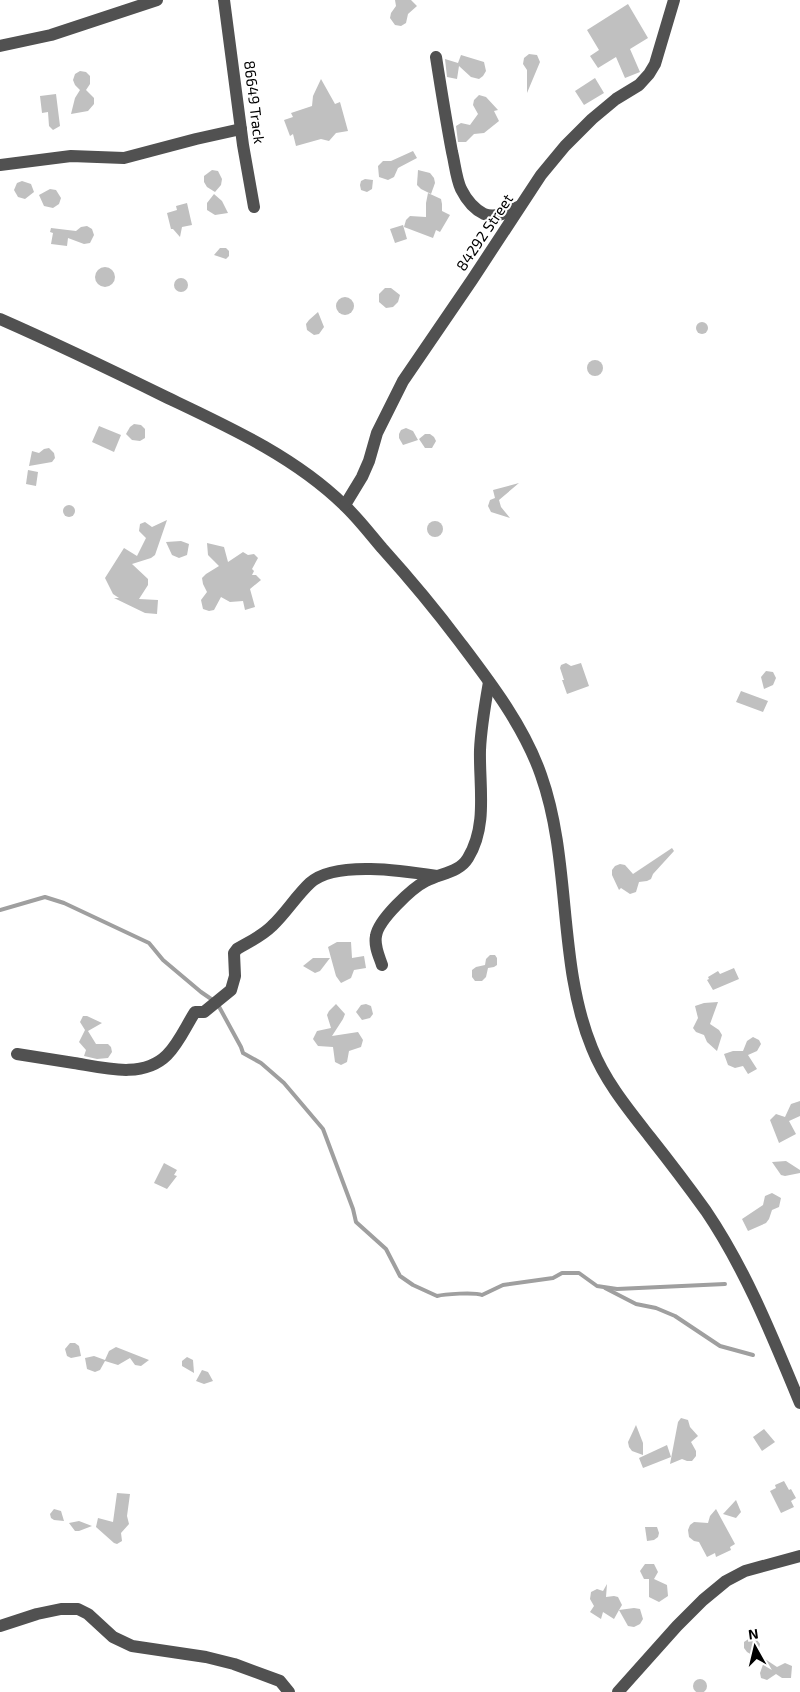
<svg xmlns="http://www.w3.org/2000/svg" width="800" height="1692" font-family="'Exo 2',sans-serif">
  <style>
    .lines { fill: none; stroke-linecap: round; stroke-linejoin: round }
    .stream { stroke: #9f9f9f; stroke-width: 4 }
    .building { fill: #c0c0c0 }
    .minor { stroke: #515151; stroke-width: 12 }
    .labels { text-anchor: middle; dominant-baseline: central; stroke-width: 4; stroke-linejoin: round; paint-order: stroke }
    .street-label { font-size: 15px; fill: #000; stroke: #fff }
  </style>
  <rect width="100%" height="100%" fill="#fff"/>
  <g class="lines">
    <g class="stream">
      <path d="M0,910L45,897L64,903L149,943L163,960L201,992L217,1003L241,1047L243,1053L261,1063L284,1083L323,1129L353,1209L356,1222L386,1249L400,1276L413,1285L437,1296C444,1294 475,1292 482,1295L503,1285L553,1278L562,1273H579L597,1286L617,1289L725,1284"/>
      <polyline points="605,1288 636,1304 656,1308 675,1316 720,1346 753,1355"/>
    </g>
  </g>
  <g class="building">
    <polygon points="395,0 411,0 417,6 408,14 406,23 401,26 395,25 390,18 391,13 396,6"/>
    <polygon points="628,4 648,38 630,49 640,72 625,78 616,57 598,68 590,56 599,50 587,30"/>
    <polygon points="529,54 537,55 540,62 527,93 527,70 523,64 524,58"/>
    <polygon points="461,55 484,62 486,71 483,76 479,79 471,77 459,66 457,79 447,77 445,59 458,63"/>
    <polygon points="80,71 86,72 90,76 90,84 86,90 94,98 94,104 88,111 71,114 75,98 80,90 75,85 73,80 75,74"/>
    <polygon points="595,78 604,93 584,105 575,91"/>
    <polygon points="321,79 335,104 340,102 348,131 336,133 329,141 321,139 296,146 293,134 290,136 284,120 293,117 291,113 312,106 313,96"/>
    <polygon points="56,94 60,126 53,130 49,126 48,112 42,113 40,96"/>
    <polygon points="479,95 486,97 498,110 494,111 499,121 484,133 474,134 466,142 458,142 456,126 461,123 470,125 478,114 473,105 474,100"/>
    <polygon points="413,151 417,158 398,168 394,177 388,180 379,177 378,166 383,161 391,161"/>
    <polygon points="212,170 218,171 222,179 221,185 215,192 207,187 204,182 204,176"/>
    <polygon points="418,170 430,173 434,178 435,183 431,194 421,189 417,185"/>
    <polygon points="365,179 373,180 372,189 367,192 361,190 360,185 361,181"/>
    <polygon points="22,181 31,184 34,192 25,199 18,197 14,190 17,183"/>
    <polygon points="50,189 56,190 61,198 59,204 53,208 44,206 39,195"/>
    <polygon points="428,193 441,199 442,204 442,211 450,215 440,232 436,230 433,238 404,227 406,220 410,216 426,217 426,203"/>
    <polygon points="214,194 222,201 228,213 215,215 207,210 207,203"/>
    <polygon points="187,203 192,225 182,227 180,237 173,229 171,229 167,213 177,210 176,206"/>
    <polygon points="403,225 407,239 395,243 390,229"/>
    <polygon points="87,226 92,229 94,235 90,243 84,244 68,238 67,246 51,244 53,233 50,232 51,228 76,231 81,227"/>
    <polygon points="220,248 226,248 229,251 229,256 226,259 214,255"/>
    <circle cx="105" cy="277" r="10"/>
    <circle cx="181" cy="285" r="7"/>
    <polygon points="385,288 391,288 400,295 398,302 393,307 386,308 379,302 379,294"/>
    <circle cx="345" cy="306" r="9"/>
    <polygon points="318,312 324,327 319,334 314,335 307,330 306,324 309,320"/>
    <circle cx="702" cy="328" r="6"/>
    <circle cx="595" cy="368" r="8"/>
    <polygon points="134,424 141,425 145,429 145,438 140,441 132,440 126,434 130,427"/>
    <polygon points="99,426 121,435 114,452 92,442"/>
    <polygon points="406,428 413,431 418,440 403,445 399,438 399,434 401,430"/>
    <polygon points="425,434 430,434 434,437 436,441 432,448 425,448 419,439"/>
    <polygon points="49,448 54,453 55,458 52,462 29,466 32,451 39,453 44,449"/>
    <polygon points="28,470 38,472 36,486 26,484"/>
    <polygon points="519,483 499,500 501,507 510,518 491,512 488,506 490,500 495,498 493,490"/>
    <circle cx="69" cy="511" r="6"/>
    <polygon points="167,520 155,555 151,558 132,564 148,579 148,585 139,599 158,600 157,614 145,613 114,598 119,598 113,594 105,578 124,548 137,556 146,538 139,531 140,524 145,522 152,527"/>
    <circle cx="435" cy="529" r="8"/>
    <polygon points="181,541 189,544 187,555 179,558 172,555 166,542"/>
    <polygon points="207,543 224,547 228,562 243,552 248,555 254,554 258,558 252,569 254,571 252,575 256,575 261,580 250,589 255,607 245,610 243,601 230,602 221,597 214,610 209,611 203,609 201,600 207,592 203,584 202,578 206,574 219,566 208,555"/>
    <polygon points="566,663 571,666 581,663 589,686 567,694 562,680 564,680 560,668 561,665"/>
    <polygon points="766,671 773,672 776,678 773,685 764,689 761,677"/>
    <polygon points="741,691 768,701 763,712 736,702"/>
    <polygon points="672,848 674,851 653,874 651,879 647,881 639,882 636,892 630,894 621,888 619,890 612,875 612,870 615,866 620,864 625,865 633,874"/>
    <polygon points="337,942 351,942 352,958 364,956 366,968 354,970 351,978 341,983 336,976 328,947"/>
    <polygon points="490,955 495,955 497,958 497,965 494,967 488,968 486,977 482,981 475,981 472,977 472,970 476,967 485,965 486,959"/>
    <polygon points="313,958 330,958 320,971 315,973 303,966"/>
    <polygon points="734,968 739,979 713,990 707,980 709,979 708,977 718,971 720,974"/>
    <polygon points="718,1002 710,1024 719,1030 722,1035 717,1051 707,1042 704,1035 696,1032 693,1028 698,1018 695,1006 704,1003"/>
    <polygon points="336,1004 345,1014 343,1019 332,1036 358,1032 363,1040 361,1047 349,1051 347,1062 341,1065 335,1062 333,1047 318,1046 313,1039 317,1031 331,1028 327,1015 329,1011"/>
    <polygon points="366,1004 371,1006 373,1014 370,1018 362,1020 356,1012 361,1005"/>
    <polygon points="83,1016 87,1016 102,1023 88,1031 96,1044 108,1044 111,1047 112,1052 108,1058 97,1059 84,1056 86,1050 79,1042 85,1030 80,1022"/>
    <polygon points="753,1037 759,1040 761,1044 757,1051 748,1055 757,1069 748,1074 743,1066 735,1068 728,1065 724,1054 733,1051 743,1051 747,1041"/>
    <polygon points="800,1101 800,1116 789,1121 796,1134 779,1143 770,1120 776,1114 785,1117 791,1104"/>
    <polygon points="786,1161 800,1170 800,1173 785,1176 781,1175 772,1162"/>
    <polygon points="164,1163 177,1170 174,1175 177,1176 167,1189 154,1183"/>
    <polygon points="772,1193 781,1198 779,1207 772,1210 769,1219 766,1223 748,1231 742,1219 763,1205 765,1196"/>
    <polygon points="70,1343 75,1343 79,1346 81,1356 71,1358 67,1356 65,1349"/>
    <polygon points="116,1347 149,1360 141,1366 135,1365 130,1358 118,1365 105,1361 100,1370 95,1372 87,1369 85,1358 94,1356 105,1360 109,1351"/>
    <polygon points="187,1357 193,1360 194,1373 182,1366 182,1361"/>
    <polygon points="202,1370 208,1372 213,1381 204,1384 196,1381"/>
    <polygon points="681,1418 688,1420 690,1427 698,1436 691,1442 696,1451 696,1456 692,1461 687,1461 682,1459 670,1464 678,1422"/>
    <polygon points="636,1425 643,1443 643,1455 632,1451 629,1447 628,1442"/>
    <polygon points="764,1429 775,1442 762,1451 753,1437"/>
    <polygon points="667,1445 671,1457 643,1468 639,1458"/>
    <polygon points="784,1481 789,1490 791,1489 796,1498 791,1501 794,1507 781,1513 770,1491 776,1488 775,1485"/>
    <polygon points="117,1493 130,1494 127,1516 129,1524 121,1533 122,1541 117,1544 114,1543 96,1527 98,1518 113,1522"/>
    <polygon points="736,1500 741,1512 736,1518 723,1514"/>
    <polygon points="54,1509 61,1511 64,1521 54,1520 51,1518 50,1514"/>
    <polygon points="716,1509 735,1544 730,1547 731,1550 716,1557 715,1553 707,1557 699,1542 694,1541 689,1537 688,1530 690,1525 694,1522 708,1523 710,1516"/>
    <polygon points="79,1521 92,1526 79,1531 75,1531 69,1523"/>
    <polygon points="645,1527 657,1527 659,1533 658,1537 654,1540 647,1541"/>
    <polygon points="645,1564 654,1564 658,1572 654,1579 667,1585 668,1596 659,1602 649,1597 649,1579 644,1579 640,1571"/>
    <polygon points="607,1584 606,1597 614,1596 618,1597 622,1605 619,1610 634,1608 640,1609 643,1619 640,1624 634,1627 628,1626 619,1610 614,1619 603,1612 601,1619 590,1612 594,1606 590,1599 591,1592 597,1589 603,1591"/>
    <polygon points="750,1638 757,1640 760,1644 757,1658 747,1652 744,1648 744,1642"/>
    <polygon points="765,1659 777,1667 785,1663 792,1666 791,1678 782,1678 776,1674 767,1680 761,1678 760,1673"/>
    <circle cx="700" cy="1686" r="7"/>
  </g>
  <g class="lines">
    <g class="minor">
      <polyline points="224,0 243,145 254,207"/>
      <polyline points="0,46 51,35 157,0"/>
      <path d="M436,57C441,89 446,120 452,152C455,164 456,178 461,189C466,199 474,209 484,214C496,219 510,211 520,206"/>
      <polyline points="0,165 71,156 124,158 196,139 241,129"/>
      <path d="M0,319C57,344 113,371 168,398C229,427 295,457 344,505C358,518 370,534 382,548C409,578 435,609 459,641C490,682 524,726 541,775C572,862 557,963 592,1048C605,1081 628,1109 650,1137C669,1161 688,1186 706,1211C746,1270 773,1338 800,1403"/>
      <polyline points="345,505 362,477 369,461 377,433 403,381 472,280 541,175 565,146 592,119 616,99 639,85 649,74 655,64 674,0"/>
      <path d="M382,965C379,956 374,946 376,936C378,920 412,888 426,881C441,873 459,873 468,858C488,826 479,785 480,750C481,727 485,705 489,682"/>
      <path d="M17,1054C36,1057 55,1060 74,1063C104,1068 143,1079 167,1055C179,1043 186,1026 195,1012H204L231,990L235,976L234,953L237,949C249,942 262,936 272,926C286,913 296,896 310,883C335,860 405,871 437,876"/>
      <polyline points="0,1626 37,1614 61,1609 78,1609 88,1614 113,1637 132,1646 206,1657 234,1664 280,1681 289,1692"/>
      <polyline points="618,1692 677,1626 703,1600 726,1581 745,1571 800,1556"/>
    </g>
  </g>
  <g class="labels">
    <g class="street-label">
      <text transform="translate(255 102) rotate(83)">86649 Track</text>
      <text transform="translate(484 232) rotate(-56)">84292 Street</text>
    </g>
  </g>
  <g transform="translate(755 1647) rotate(352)" stroke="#ffffff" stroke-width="4" paint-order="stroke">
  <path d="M0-4L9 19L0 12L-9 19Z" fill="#000000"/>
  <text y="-8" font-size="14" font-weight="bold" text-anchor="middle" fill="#000000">N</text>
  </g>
</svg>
